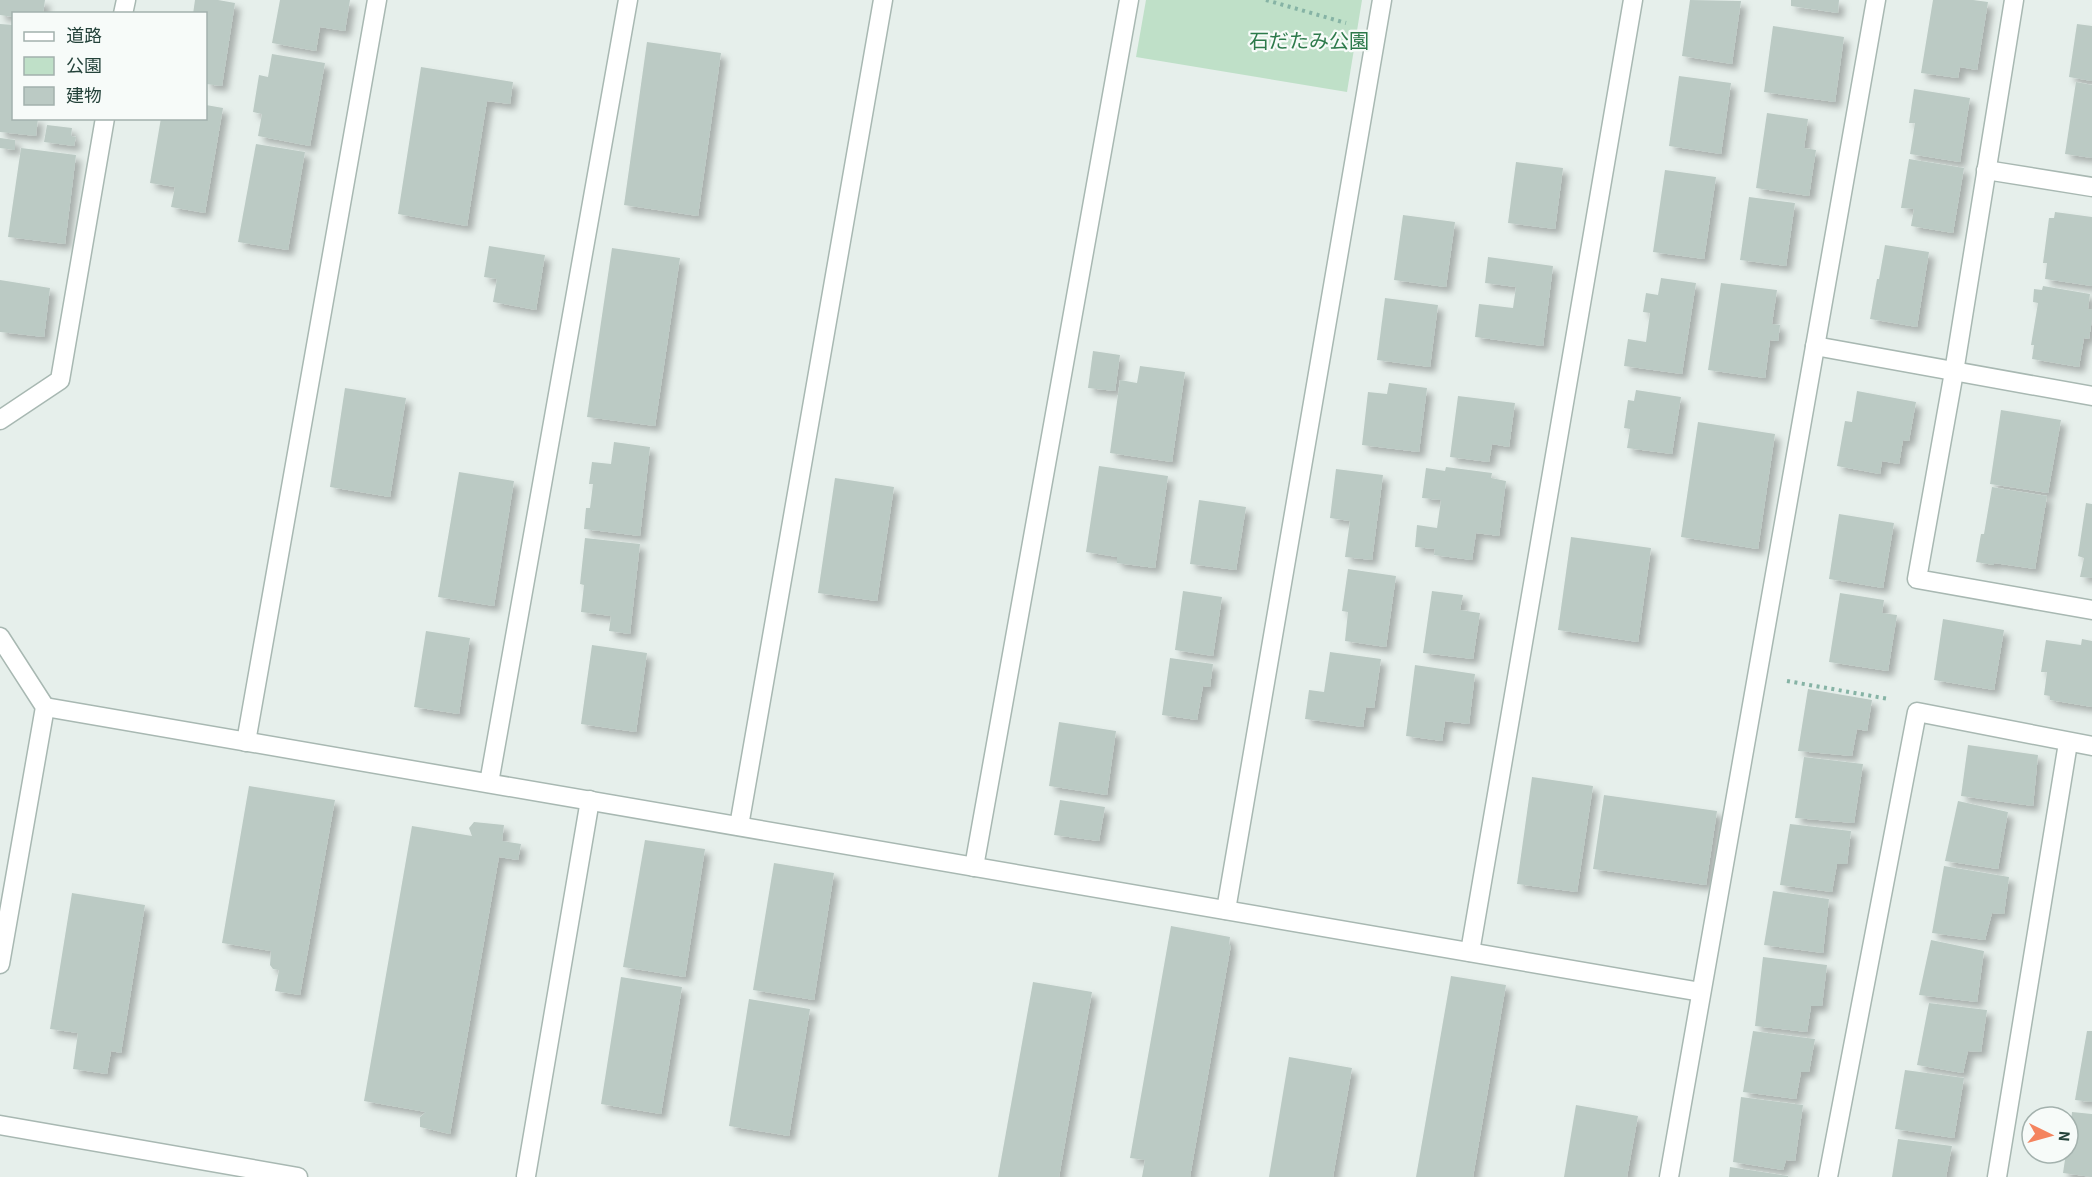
<svg xmlns="http://www.w3.org/2000/svg" width="2092" height="1177" font-family="'Source Sans 3','Noto Sans JP',sans-serif">
  <style>
    .green { fill: #bfe0c8 }
    .building { fill: #bbcac4; filter: url(#shadow) }
    .lines { fill: none; stroke-linecap: round; stroke-linejoin: round }
    .minor-casing { stroke: #a8b8b2; stroke-width: 21 }
    .path { stroke: #86b3a5; stroke-width: 4; stroke-dasharray: 3 4.5; stroke-linecap: butt }
    .minor { stroke: #fff; stroke-width: 18 }
    .labels { text-anchor: middle; dominant-baseline: central; stroke-width: 4.5; stroke-linejoin: round; paint-order: stroke }
    .park-label { font-size: 20px; fill: #2d7a4b; stroke: #f7fbf9 }
  </style>
  <defs>
    <filter id="shadow"><feDropShadow dx="5.5" dy="5.5" stdDeviation="3" flood-color="#0004"/></filter>
  </defs>
  <rect width="100%" height="100%" fill="#e6efeb"/>
  <polygon class="green" points="1146,0 1362,0 1347,92 1136,57"/>
  <g class="building">
    <polygon points="0,0 45,0 43,14 14,14 14,17 0,15"/>
    <polygon points="195,0 218,0 235,3 222,86 206,84 206,14 193,14"/>
    <polygon points="280,0 350,0 345,31 320,27 316,51 272,43"/>
    <polygon points="1690,0 1741,1 1732,64 1682,56"/>
    <polygon points="1791,0 1839,0 1838,13 1791,6"/>
    <polygon points="1933,0 1973,0 1988,2 1977,70 1960,67 1958,78 1921,73"/>
    <polygon points="0,24 14,25 14,118 38,118 36,136 0,132"/>
    <polygon points="2077,24 2092,26 2092,81 2069,77"/>
    <polygon points="1773,26 1844,37 1835,102 1764,92"/>
    <polygon points="647,42 721,53 698,216 624,205"/>
    <polygon points="272,54 325,63 310,146 258,136 262,114 253,112 259,75 268,77"/>
    <polygon points="421,67 513,82 510,104 487,101 467,226 398,214"/>
    <polygon points="1679,76 1731,83 1721,154 1669,146"/>
    <polygon points="2076,82 2092,85 2092,158 2065,154"/>
    <polygon points="1914,89 1970,98 1960,162 1910,154 1915,123 1909,123"/>
    <polygon points="206,105 223,108 205,213 171,207 175,187 150,183 161,118 206,118"/>
    <polygon points="1767,113 1808,119 1804,148 1816,150 1809,196 1756,188"/>
    <polygon points="47,125 72,128 71,136 76,137 74,146 44,142"/>
    <polygon points="0,138 15,140 15,150 0,148"/>
    <polygon points="256,144 305,152 288,250 238,242"/>
    <polygon points="21,148 76,155 65,244 8,237"/>
    <polygon points="1909,159 1964,168 1953,233 1911,226 1914,209 1901,208"/>
    <polygon points="1516,162 1563,168 1555,229 1508,223"/>
    <polygon points="1665,170 1716,177 1704,259 1653,252"/>
    <polygon points="1749,197 1795,203 1786,266 1740,260"/>
    <polygon points="2055,212 2092,217 2092,286 2045,279 2047,263 2043,263 2049,218 2054,218"/>
    <polygon points="1403,215 1455,222 1446,287 1394,280"/>
    <polygon points="1885,245 1929,252 1917,327 1870,319 1877,279 1879,279"/>
    <polygon points="489,246 545,255 536,310 493,302 497,279 484,277"/>
    <polygon points="612,248 680,258 655,426 587,417"/>
    <polygon points="1488,257 1553,266 1543,346 1475,337 1479,304 1513,308 1516,287 1485,283"/>
    <polygon points="1661,278 1696,283 1682,374 1624,366 1628,339 1646,342 1650,313 1643,312 1646,293 1658,295"/>
    <polygon points="0,280 50,288 44,337 0,332"/>
    <polygon points="1721,283 1777,290 1772,324 1780,325 1778,341 1770,340 1765,378 1708,370"/>
    <polygon points="2043,286 2090,294 2088,309 2092,309 2092,319 2089,339 2084,338 2079,367 2032,359 2034,345 2031,345 2038,303 2033,302 2034,289 2042,290"/>
    <polygon points="1385,298 1438,305 1430,367 1377,360"/>
    <polygon points="1093,351 1120,355 1115,391 1088,388"/>
    <polygon points="1140,366 1185,372 1172,462 1110,453 1120,380 1137,383"/>
    <polygon points="1389,383 1427,388 1419,452 1362,445 1368,392 1387,394"/>
    <polygon points="345,388 406,398 390,497 330,487"/>
    <polygon points="1636,390 1681,397 1672,454 1627,448 1630,429 1624,428 1628,400 1634,401"/>
    <polygon points="1857,391 1916,402 1909,441 1903,440 1899,464 1882,461 1880,474 1837,466 1845,421 1852,422"/>
    <polygon points="1458,396 1515,403 1509,447 1492,444 1489,462 1450,457"/>
    <polygon points="2001,410 2061,420 2048,493 1990,484"/>
    <polygon points="1698,422 1775,434 1758,549 1681,537"/>
    <polygon points="614,442 650,447 640,536 584,529 586,508 590,508 593,484 589,484 592,462 611,464"/>
    <polygon points="1099,466 1168,476 1155,568 1117,563 1117,557 1086,552"/>
    <polygon points="1446,467 1492,473 1491,478 1506,481 1499,536 1476,533 1472,560 1434,555 1435,549 1415,547 1417,525 1437,528 1441,500 1422,498 1426,468 1445,471"/>
    <polygon points="1336,469 1383,475 1372,560 1345,557 1350,521 1330,518"/>
    <polygon points="459,472 514,481 494,606 438,597"/>
    <polygon points="835,478 894,487 877,601 818,593"/>
    <polygon points="1992,487 2047,496 2035,569 1994,563 1994,565 1976,562 1981,534 1984,534"/>
    <polygon points="1199,500 1246,507 1236,570 1190,564"/>
    <polygon points="2086,503 2092,504 2092,578 2080,577 2084,558 2078,556"/>
    <polygon points="1839,514 1894,523 1883,588 1829,579"/>
    <polygon points="1571,537 1651,548 1638,642 1558,630"/>
    <polygon points="585,538 640,544 630,634 609,631 611,616 581,612 584,585 580,584"/>
    <polygon points="1348,569 1396,576 1386,647 1345,641 1348,612 1342,611"/>
    <polygon points="1183,591 1222,597 1213,656 1175,650"/>
    <polygon points="1432,591 1463,595 1460,610 1480,613 1473,659 1423,653"/>
    <polygon points="1840,593 1884,600 1882,613 1897,615 1888,671 1829,662"/>
    <polygon points="1943,619 2004,630 1994,690 1934,680"/>
    <polygon points="426,631 470,638 459,714 414,707"/>
    <polygon points="2082,639 2092,641 2092,707 2050,700 2050,696 2044,695 2047,672 2041,672 2046,640 2081,645"/>
    <polygon points="592,645 647,653 636,732 581,724"/>
    <polygon points="1330,652 1381,659 1374,708 1366,707 1363,727 1305,719 1309,690 1324,692"/>
    <polygon points="1170,658 1213,664 1210,687 1203,686 1197,720 1162,715"/>
    <polygon points="1415,665 1475,674 1469,724 1445,721 1442,741 1406,736"/>
    <polygon points="1808,689 1872,700 1867,731 1857,729 1852,756 1798,751"/>
    <polygon points="1059,722 1116,731 1107,795 1049,786"/>
    <polygon points="1968,745 2038,755 2033,806 1961,796"/>
    <polygon points="1804,757 1863,764 1854,823 1795,818"/>
    <polygon points="1532,777 1593,786 1577,892 1517,884"/>
    <polygon points="249,786 335,800 300,995 275,991 279,970 273,969 270,965 271,951 222,943"/>
    <polygon points="1604,795 1717,811 1706,885 1593,869"/>
    <polygon points="1060,800 1105,807 1099,841 1054,835"/>
    <polygon points="1958,801 2008,812 1998,869 1945,861"/>
    <polygon points="474,822 504,825 502,841 521,844 518,860 499,857 450,1134 420,1127 420,1117 426,1112 364,1101 412,826 472,836 469,828"/>
    <polygon points="1790,824 1851,831 1847,864 1837,864 1832,892 1780,885"/>
    <polygon points="645,840 705,849 685,977 623,967"/>
    <polygon points="774,863 834,873 814,1000 753,990"/>
    <polygon points="1944,866 2009,877 2004,914 1992,913 1985,940 1932,933"/>
    <polygon points="1773,891 1829,899 1823,953 1764,945"/>
    <polygon points="72,893 145,905 121,1053 111,1051 107,1074 73,1069 78,1033 50,1029"/>
    <polygon points="1171,926 1230,937 1229,945 1231,945 1190,1177 1142,1177 1145,1160 1130,1158"/>
    <polygon points="1931,940 1984,951 1977,1002 1919,995"/>
    <polygon points="1763,957 1827,965 1822,1006 1811,1006 1807,1032 1755,1026"/>
    <polygon points="1451,976 1506,985 1473,1177 1416,1177"/>
    <polygon points="621,977 682,987 661,1114 601,1104"/>
    <polygon points="1033,982 1092,992 1059,1177 998,1177"/>
    <polygon points="749,999 810,1009 789,1136 729,1126"/>
    <polygon points="1929,1003 1987,1010 1981,1052 1968,1051 1963,1073 1917,1065"/>
    <polygon points="1753,1031 1815,1039 1809,1072 1801,1072 1796,1099 1743,1092"/>
    <polygon points="2087,1031 2092,1031 2092,1102 2075,1100"/>
    <polygon points="1289,1057 1352,1068 1333,1177 1269,1177"/>
    <polygon points="1905,1070 1964,1078 1954,1138 1895,1129"/>
    <polygon points="1741,1097 1803,1105 1795,1161 1786,1160 1783,1170 1733,1162"/>
    <polygon points="1576,1105 1638,1116 1627,1177 1564,1177"/>
    <polygon points="2072,1112 2092,1114 2092,1177 2063,1173 2066,1153 2068,1153"/>
    <polygon points="1898,1139 1952,1146 1946,1177 1892,1177"/>
    <polygon points="1730,1167 1788,1176 1788,1177 1729,1177"/>
  </g>
  <g class="lines">
    <g class="minor-casing">
      <g id="minor">
        <polyline points="2014,0 1954,372 1917,579 2092,610"/>
        <polyline points="123,14 126,0"/>
        <polyline points="1986,170 2092,187"/>
        <polyline points="1815,346 2092,396"/>
        <polyline points="0,420 60,380 105,118"/>
        <polyline points="0,637 45,707 0,964"/>
        <polyline points="45,707 1701,992"/>
        <polyline points="246,742 377,0"/>
        <polyline points="489,783 628,0"/>
        <polyline points="739,826 883,0"/>
        <polyline points="974,867 1129,0"/>
        <polyline points="1226,910 1382,0"/>
        <polyline points="1470,952 1633,0"/>
        <polyline points="0,1125 298,1177"/>
        <polyline points="526,1176 590,800"/>
        <polyline points="1669,1177 1876,0"/>
        <polyline points="1828,1177 1917,712 2092,746"/>
        <polyline points="1997,1177 2068,743"/>
      </g>
    </g>
    <g class="path">
      <polyline points="1266,0 1346,23"/>
      <polyline points="1787,681 1889,699"/>
    </g>
    <use href="#minor" class="minor"/>
  </g>
  <g class="labels">
    <g class="park-label">
      <text x="1309" y="42">石だたみ公園</text>
    </g>
  </g>
  <rect x="12" y="12" width="195" height="108" fill="#f7fbf9" stroke="#a3b1ad" stroke-width="1.5"/>
  <rect x="24" y="32" width="30" height="9" fill="#ffffff" stroke="#a3b1ad" stroke-width="1.5"/>
  <text x="66" y="42" font-size="18" fill="#24423a">道路</text>
  <rect x="24" y="57" width="30" height="18" fill="#bfe0c8" stroke="#a3b1ad" stroke-width="1.5"/>
  <text x="66" y="72" font-size="18" fill="#24423a">公園</text>
  <rect x="24" y="87" width="30" height="18" fill="#bbcac4" stroke="#a3b1ad" stroke-width="1.5"/>
  <text x="66" y="102" font-size="18" fill="#24423a">建物</text>
  <g transform="translate(2050 1135) rotate(95)"><circle r="28" fill="#f7fbf9" stroke="#a3b1ad" stroke-width="1.5"/>
  <path d="M0-4.5L10 22L0 15L-10 22Z" fill="#f4845f"/>
  <text y="-9" font-size="16" font-weight="bold" text-anchor="middle" fill="#24423a">N</text>
  </g>
</svg>
